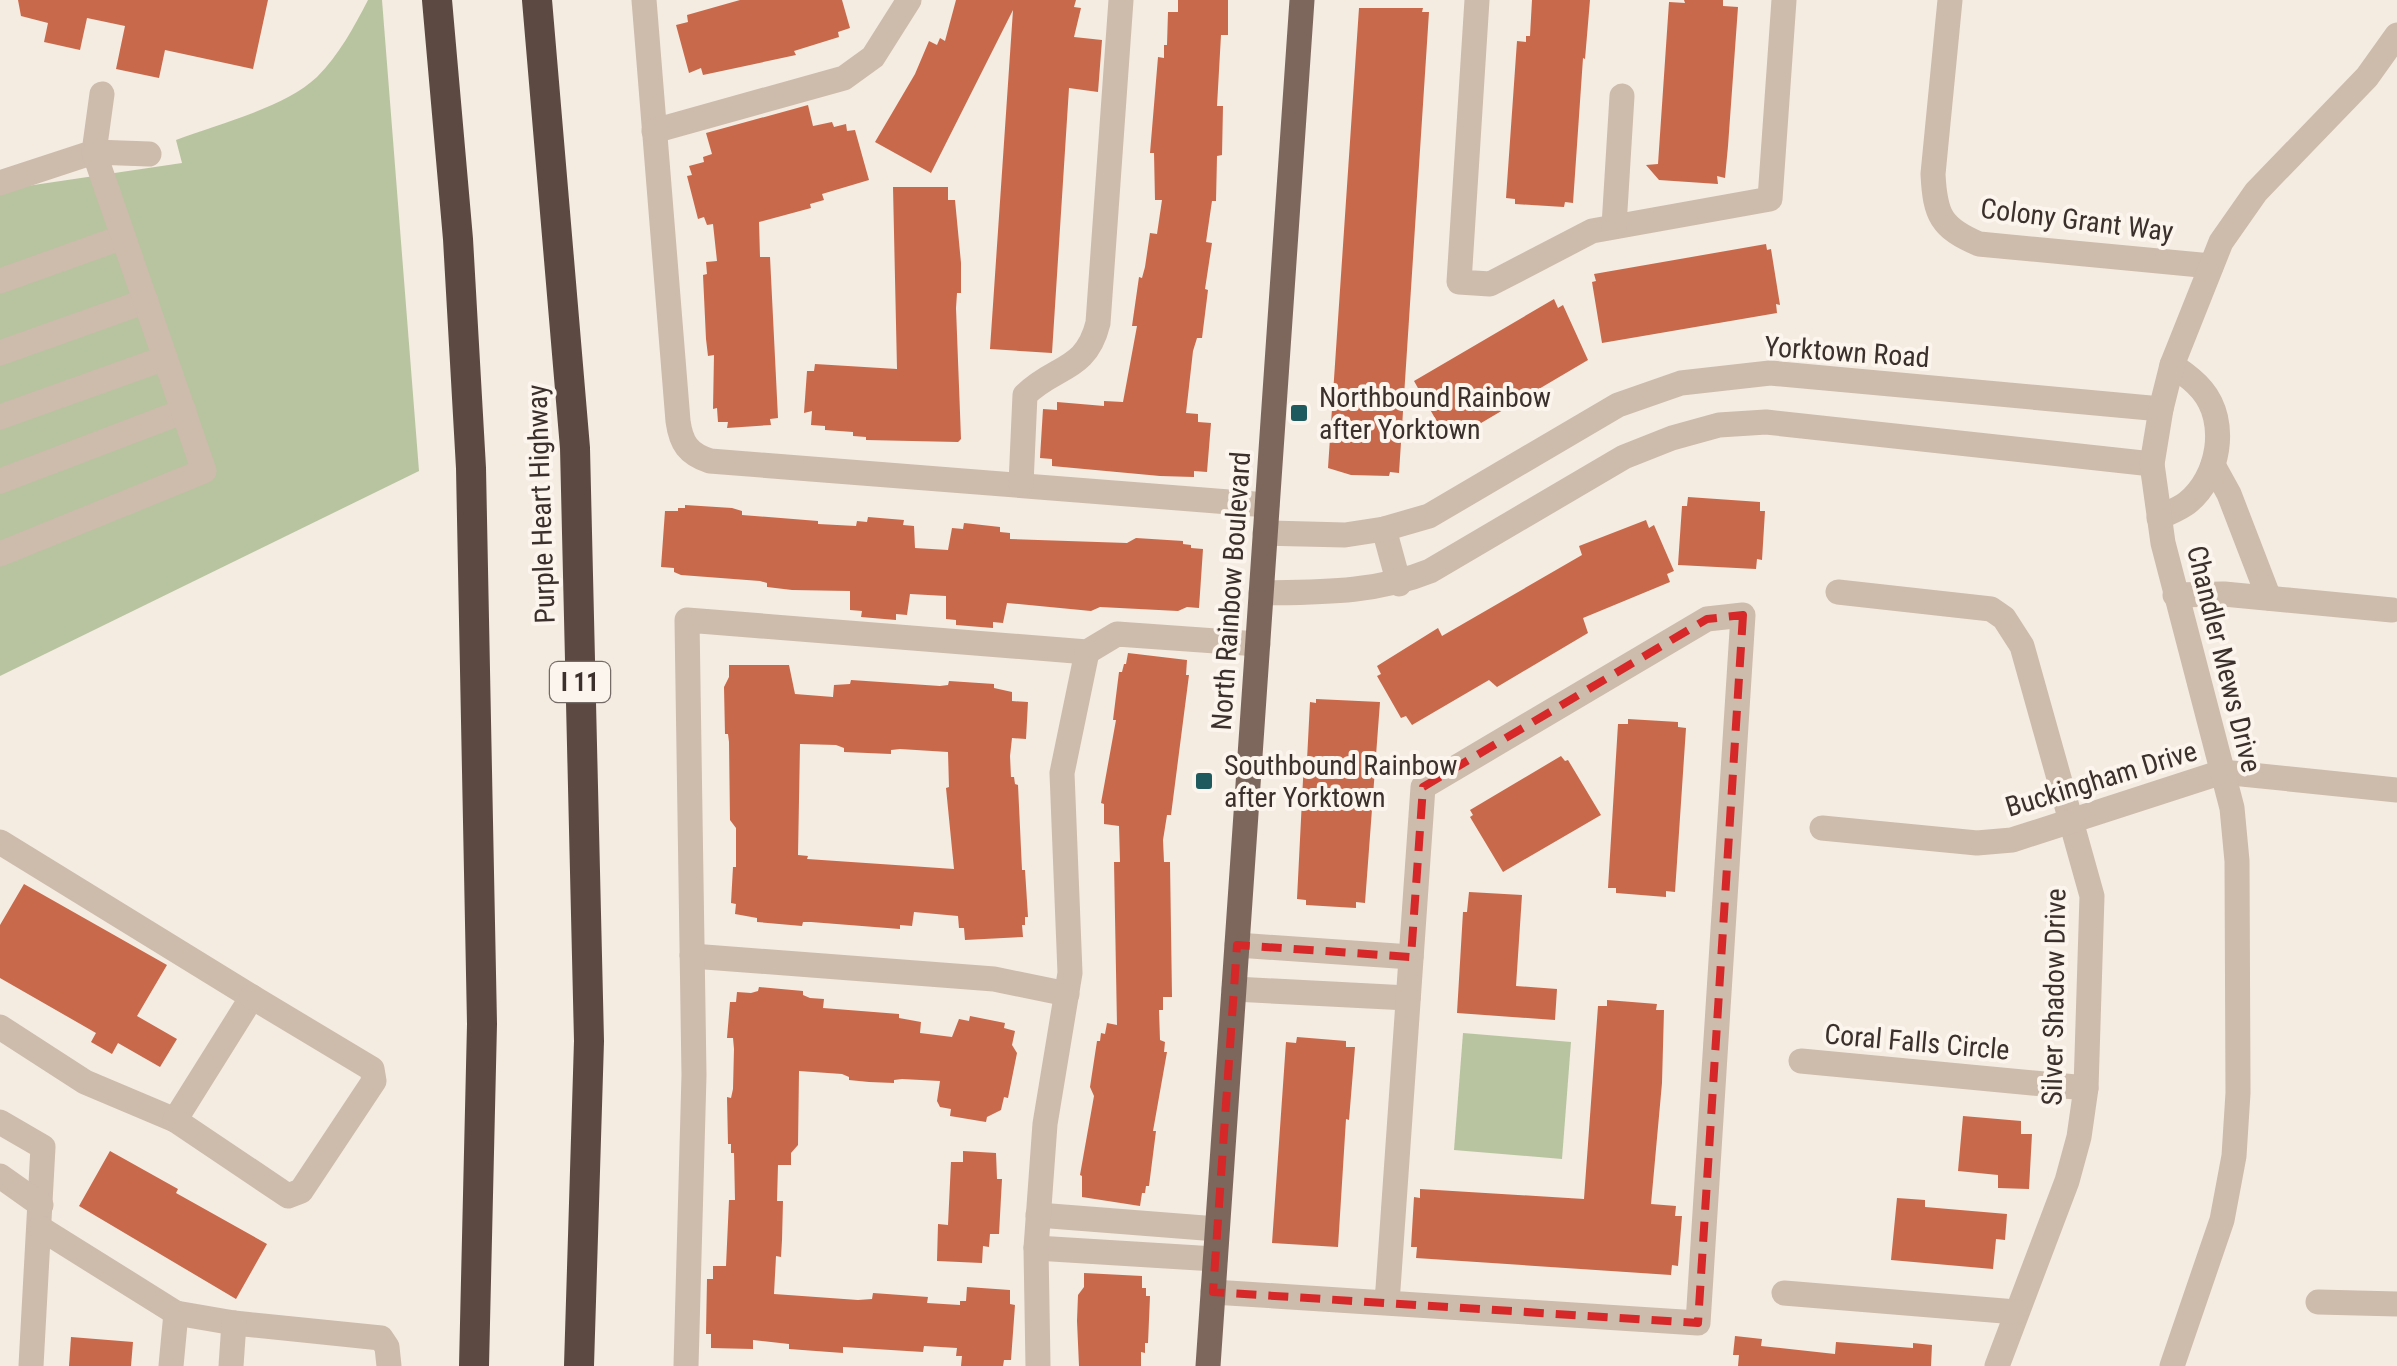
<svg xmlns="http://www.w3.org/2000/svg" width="2397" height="1366" font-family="'Roboto Condensed',sans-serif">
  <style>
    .green { fill: #b8c4a0 }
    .building { fill: #c8694b; fill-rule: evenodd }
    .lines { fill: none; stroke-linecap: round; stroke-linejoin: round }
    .minor { stroke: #cdbbac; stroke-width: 25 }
    .major { stroke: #7d675c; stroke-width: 25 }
    .highway { stroke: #5c4a42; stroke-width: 30 }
    .marked { fill: none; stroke: #d62828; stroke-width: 8; stroke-dasharray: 20 12; stroke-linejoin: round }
    .poi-dot { fill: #1f5a5e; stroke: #fbf5ee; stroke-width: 4 }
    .labels { text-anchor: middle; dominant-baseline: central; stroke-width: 8; stroke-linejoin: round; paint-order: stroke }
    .shield { fill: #fbf5ee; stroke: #756b66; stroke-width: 2.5 }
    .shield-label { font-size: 25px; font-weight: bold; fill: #3b302b }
    .street-label { font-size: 28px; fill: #3b302b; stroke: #fbf5ee }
    .poi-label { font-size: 28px; fill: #3b302b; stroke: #fbf5ee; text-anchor: start }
  </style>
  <rect width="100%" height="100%" fill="#f4ebe1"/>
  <g class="green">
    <path d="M368,0H382L419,471L0,676V190L182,163L176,140C218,124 284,108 317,77C339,55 354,27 368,0Z"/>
    <polygon points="1463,1033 1571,1042 1562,1159 1454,1150"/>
  </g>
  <g class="building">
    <polygon points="18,0 268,0 253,69 165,50 159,78 116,69 125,26 87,18 80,50 44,42 48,23 21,16"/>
    <polygon points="740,0 842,0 850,28 838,32 839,37 794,51 796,55 703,75 701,68 689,73 676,25 688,22 687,15"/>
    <polygon points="956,0 1076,0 1074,7 1081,8 1074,37 1102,40 1098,92 1069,88 1052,353 990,349 1013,10 931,173 875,142 915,74 929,41 937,45 940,38 945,41"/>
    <polygon points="1178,0 1228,0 1228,35 1221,35 1217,106 1223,106 1222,155 1217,156 1216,201 1212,201 1206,242 1212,243 1205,289 1208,290 1202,338 1197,338 1193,351 1186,413 1198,414 1198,422 1211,423 1207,472 1194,471 1194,477 1160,476 1052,466 1052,459 1040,458 1043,409 1057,410 1057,402 1104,406 1104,401 1123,402 1137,326 1132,326 1139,277 1142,278 1145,267 1150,233 1157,234 1162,200 1155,200 1154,153 1150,153 1158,57 1164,58 1164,45 1167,45 1168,12 1178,12"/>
    <polygon points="1532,0 1590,0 1585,59 1583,58 1573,203 1565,202 1564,207 1515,204 1515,199 1506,198 1517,41 1526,42 1526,36 1530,36"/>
    <polygon points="1684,0 1723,0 1723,6 1738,7 1728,146 1725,178 1717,176 1718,184 1659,180 1646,165 1658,164 1669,2 1685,3"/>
    <polygon points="1359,8 1423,8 1422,12 1429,12 1399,473 1390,472 1389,476 1351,475 1328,468"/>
    <polygon points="808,105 813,126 832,122 834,127 846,124 847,131 855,130 869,180 822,194 824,200 810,204 811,208 759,222 760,257 770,257 778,418 770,419 771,425 727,428 728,422 718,422 717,408 713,409 714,355 708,356 706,339 703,275 707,274 706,262 717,261 713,224 707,225 704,217 698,219 687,176 692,175 689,166 704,162 703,157 712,154 706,133"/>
    <polygon points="893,187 948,187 948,200 955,200 961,263 961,293 957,293 956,308 961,439 958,442 866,440 866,437 853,436 853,432 825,430 825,426 811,425 812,411 804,413 807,371 814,371 815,364 897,369"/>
    <polygon points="1766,244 1767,250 1771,249 1780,305 1776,304 1777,313 1602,343 1592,282 1596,281 1594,274"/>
    <polygon points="1554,299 1558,308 1563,305 1588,360 1454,439 1450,434 1445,436 1414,381"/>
    <polygon points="1688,497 1760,502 1760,511 1765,511 1762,560 1757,559 1756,569 1678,565 1682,506 1687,506"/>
    <polygon points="685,505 732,508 742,511 742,515 818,521 818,524 856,526 857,521 867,522 868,517 904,520 903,525 914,526 915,548 948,550 952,528 963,529 964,523 1000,527 1000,532 1010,533 1010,539 1127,543 1136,538 1183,541 1183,544 1191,545 1191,548 1203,549 1199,608 1187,607 1178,611 1100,607 1091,611 1007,603 1003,623 993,622 993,628 956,625 956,620 946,619 946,596 910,594 907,615 896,614 896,620 861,617 862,611 850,610 850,591 792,590 767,587 767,583 760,581 681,575 674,572 674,568 661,567 665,511 678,511 678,508 685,508"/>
    <polygon points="1646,520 1649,528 1654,525 1674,571 1667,574 1670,582 1583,618 1588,633 1497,687 1489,680 1412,725 1406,716 1401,718 1377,676 1381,674 1377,666 1438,628 1442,636 1582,555 1579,546"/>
    <polygon points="1128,653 1187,660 1186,675 1189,675 1171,815 1167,815 1163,840 1164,862 1170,862 1172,997 1163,997 1163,1010 1159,1010 1160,1040 1165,1042 1164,1052 1167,1052 1153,1131 1156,1131 1149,1186 1146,1186 1145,1193 1142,1193 1140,1206 1082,1197 1082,1176 1080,1175 1094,1096 1090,1087 1097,1041 1100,1041 1101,1033 1105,1034 1107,1023 1117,1025 1114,862 1120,862 1119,826 1104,824 1104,804 1101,803 1116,720 1113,720 1119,672 1122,672 1124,664 1126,664"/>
    <path d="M729,665H789L795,694L833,697L834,685L850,684L851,680L940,686L948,685L949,681L994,684V688L1012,692V701L1028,702L1026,739L1012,738L1010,756L1011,777H1014L1015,784L1018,785L1022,870H1025L1028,917H1025V925H1022L1023,937L965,940L964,928H959L958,916L914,912L912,926L900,925V929L811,922H803L802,926L757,922V918L735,914L736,904L731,903L733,867H736V828L730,820L729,742L728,734H725L724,687L729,677ZM800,744L836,745L844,748V752L891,754V750L900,749L948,752L949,787L946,788L954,869L807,859L808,856L798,855Z"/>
    <polygon points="1316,699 1380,702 1365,903 1356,902 1356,908 1306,905 1306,900 1297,899 1304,760 1307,760 1310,702 1316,703"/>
    <polygon points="1628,719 1678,722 1678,727 1686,728 1675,892 1666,891 1666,897 1616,893 1616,888 1608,888 1618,724 1628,724"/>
    <polygon points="1561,756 1565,761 1568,760 1601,815 1503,872 1470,817 1473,815 1470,810"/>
    <polygon points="24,884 167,965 137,1016 177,1039 160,1067 118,1043 112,1054 91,1042 96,1033 0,978 0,925"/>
    <polygon points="1469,892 1522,895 1516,986 1557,989 1555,1020 1457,1013 1463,912 1467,912"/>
    <polygon points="759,987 803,991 803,995 810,998 824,999 823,1008 899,1014 899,1018 921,1022 920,1033 952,1037 959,1019 969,1021 970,1016 1005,1023 1004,1028 1015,1031 1012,1045 1017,1053 1008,1098 1004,1097 1001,1110 987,1117 986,1122 950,1116 951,1109 940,1107 937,1101 940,1081 902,1079 894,1080 894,1083 869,1082 849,1080 849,1077 842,1074 799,1071 798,1145 791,1153 791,1165 778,1165 777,1201 783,1201 782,1240 781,1257 776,1256 774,1294 858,1300 872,1299 873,1293 928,1297 927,1303 960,1305 960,1301 966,1301 967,1287 1010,1290 1010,1304 1015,1305 1011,1360 1004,1360 1003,1366 961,1366 962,1356 956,1356 957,1348 924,1346 923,1352 843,1347 843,1353 789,1349 789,1344 753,1340 753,1349 711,1348 711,1334 706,1334 707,1279 713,1279 713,1266 726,1266 729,1200 735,1200 734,1153 731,1153 731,1144 728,1144 727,1097 731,1098 733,1089 734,1049 733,1038 727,1038 730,1002 736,1002 737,992 751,993 758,991"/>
    <polygon points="1607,1000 1657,1004 1656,1010 1664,1010 1662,1083 1651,1204 1676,1206 1675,1216 1682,1216 1678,1266 1672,1265 1671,1275 1416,1258 1417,1247 1411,1247 1414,1197 1420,1198 1420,1189 1584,1199 1598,1006 1607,1006"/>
    <polygon points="1297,1037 1346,1041 1346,1047 1355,1047 1349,1120 1346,1119 1338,1247 1272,1243 1286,1042 1296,1043"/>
    <polygon points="1963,1116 2021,1121 2021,1134 2032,1134 2029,1189 1998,1188 1998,1175 1958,1171"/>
    <polygon points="110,1151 178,1189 176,1193 267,1244 236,1299 79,1206"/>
    <polygon points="963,1151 996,1153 997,1179 1002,1179 999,1234 990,1234 989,1247 983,1246 982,1263 937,1261 938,1224 948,1225 951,1162 963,1162"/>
    <polygon points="1897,1198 1925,1200 1925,1207 2007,1214 2005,1240 1996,1239 1993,1269 1891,1260"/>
    <polygon points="1084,1273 1142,1276 1142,1288 1146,1288 1146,1296 1150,1296 1148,1343 1145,1343 1145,1353 1141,1352 1141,1366 1079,1366 1077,1321 1078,1295 1084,1287"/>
    <polygon points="1735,1336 1762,1339 1761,1346 1835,1354 1836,1342 1913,1348 1913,1343 1932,1345 1931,1366 1738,1366 1739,1355 1733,1355"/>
    <polygon points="71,1337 133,1342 131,1366 69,1366"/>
  </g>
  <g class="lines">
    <g class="minor">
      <path d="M644,0L678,421C681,443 688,454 710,461L1267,505"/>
      <polyline points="1477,0 1459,282 1490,284 1592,231 1770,199 1784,0"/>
      <path d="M1950,0L1933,174C1935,215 1941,228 1979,244L2211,266"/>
      <polyline points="654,131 844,78 873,57 909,0"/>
      <polyline points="0,183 94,152 102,94"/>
      <polyline points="1614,226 1622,96"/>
      <polyline points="0,281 123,237"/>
      <polyline points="0,353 146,301"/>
      <polyline points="0,417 165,358"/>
      <polyline points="2213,465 2229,494 2269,598"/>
      <polyline points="0,481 184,411"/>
      <path d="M1021,484L1025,395C1055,365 1086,372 1098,323L1121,0"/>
      <path d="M2159,518C2168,513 2179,509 2187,503C2219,478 2229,422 2202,390C2194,380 2182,372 2172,365"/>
      <polyline points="1384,529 1399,584"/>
      <polyline points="1265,533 1345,535 1384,529 1429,516 1618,405 1681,383 1770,373 2161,409"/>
      <polyline points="0,554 204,471 94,152 149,154"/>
      <polyline points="1838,592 1991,609 2004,618 2022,646 2092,896 2086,1088 2079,1137 2067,1181 1997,1366"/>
      <path d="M1261,593C1319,592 1376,593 1430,571L1624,457L1672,438L1719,425L1766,422L2152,464"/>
      <polyline points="2175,595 2224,594 2392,610"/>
      <polyline points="1822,828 1977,843 2012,840 2222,772 2397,790"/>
      <polyline points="0,842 252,997 175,1120 85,1082 0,1027"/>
      <polyline points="1237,945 1411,957"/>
      <polyline points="692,956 994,979 1067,994"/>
      <polyline points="1234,989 1408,998"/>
      <polyline points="1801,1061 2086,1088"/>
      <polyline points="175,1120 288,1196 301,1191 374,1081 372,1069 252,997"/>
      <polyline points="0,1122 43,1147 31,1366"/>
      <polyline points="0,1176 41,1205"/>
      <polyline points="1038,1215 1217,1229"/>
      <polyline points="40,1228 176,1313 234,1323 381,1338 387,1347 389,1366"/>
      <polyline points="1036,1248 1215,1259"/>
      <polyline points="1213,1292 1698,1323 1743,615 1707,619 1423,787 1387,1303"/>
      <polyline points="1784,1293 2016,1312"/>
      <polyline points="2318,1302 2397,1304"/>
      <polyline points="171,1366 176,1313"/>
      <polyline points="231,1366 234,1323"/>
      <polyline points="686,1366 694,1075 687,620 1087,652 1117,634 1258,644"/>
      <polyline points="1038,1366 1036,1248 1045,1124 1070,973 1062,773 1087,652"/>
      <polyline points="2172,1366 2222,1220 2234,1156 2238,1093 2237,861 2232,808 2163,543 2152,464 2161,409 2172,365 2221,242 2256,192 2367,77 2397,35"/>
    </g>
    <polyline class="major" points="1208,1366 1302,0"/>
    <g class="highway">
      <polyline points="437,0 458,239 471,468 482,1024 474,1366"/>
      <polyline points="537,0 575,448 589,1041 579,1366"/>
    </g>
  </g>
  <path class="marked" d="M1743,615L1698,1323L1213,1292L1237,945L1411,957L1423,787L1707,619Z"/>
  <g class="poi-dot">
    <rect x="1289" y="403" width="20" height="20" rx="5"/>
    <rect x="1194" y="771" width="20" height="20" rx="5"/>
  </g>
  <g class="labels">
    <rect class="shield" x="550" y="662" width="60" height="40" rx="8"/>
    <g class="shield-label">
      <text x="580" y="682">I 11</text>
    </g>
    <g class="street-label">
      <text transform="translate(2077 220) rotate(7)">Colony Grant Way</text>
      <text transform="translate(1847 352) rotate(4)">Yorktown Road</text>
      <text transform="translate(541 504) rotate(-92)">Purple Heart Highway</text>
      <text transform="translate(1231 591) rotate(-86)">North Rainbow Boulevard</text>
      <text transform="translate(2224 659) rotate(76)">Chandler Mews Drive</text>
      <text transform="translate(2101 779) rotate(-17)">Buckingham Drive</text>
      <text transform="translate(2054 997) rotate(-89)">Silver Shadow Drive</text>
      <text transform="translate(1917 1042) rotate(5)">Coral Falls Circle</text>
    </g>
    <g class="poi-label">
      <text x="1319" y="397">Northbound Rainbow<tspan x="1319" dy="32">after Yorktown</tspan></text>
      <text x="1224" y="765">Southbound Rainbow<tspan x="1224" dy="32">after Yorktown</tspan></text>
    </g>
  </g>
</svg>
